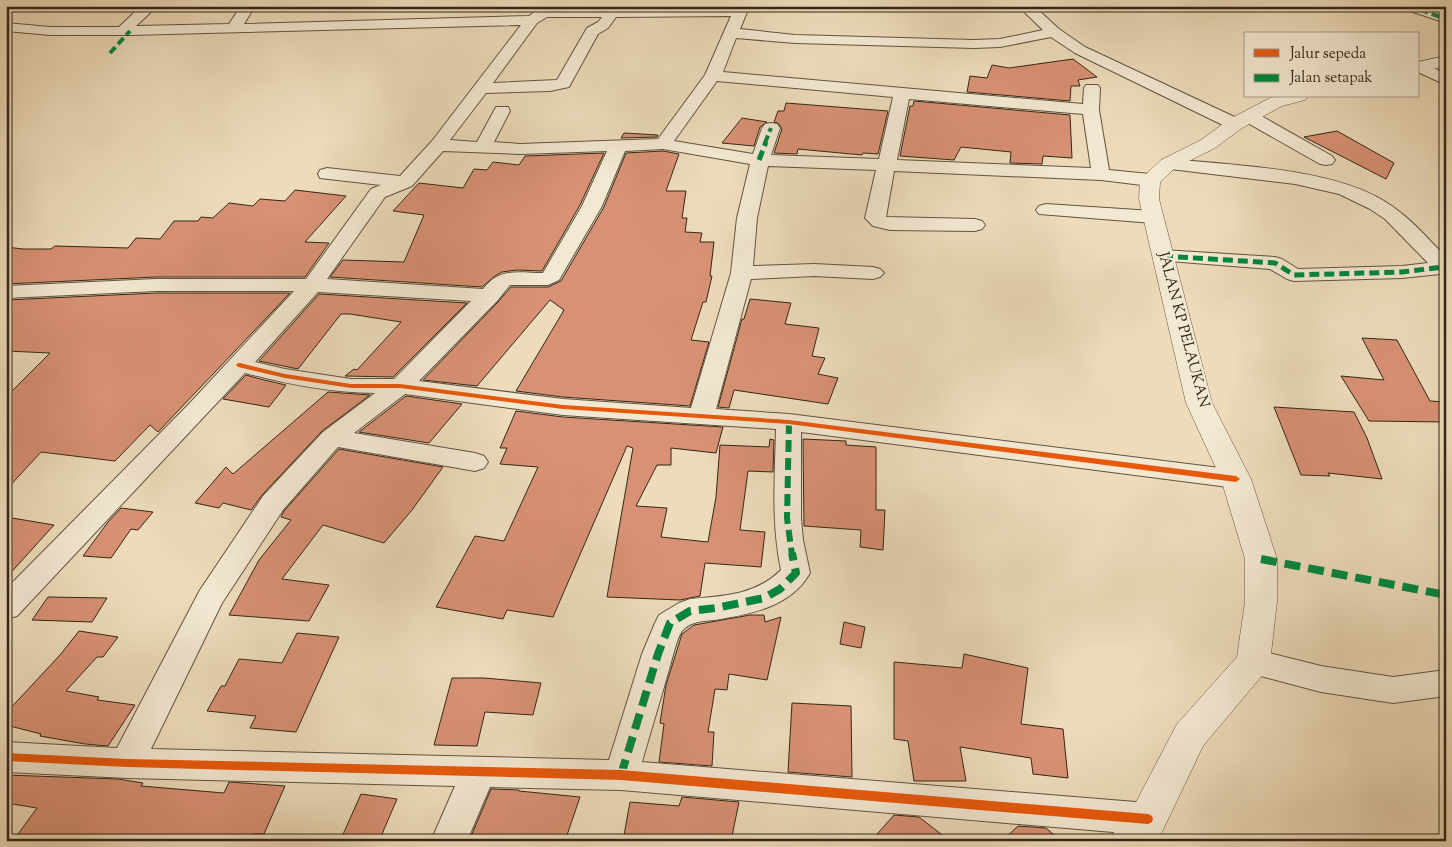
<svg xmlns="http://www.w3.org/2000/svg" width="1452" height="847" font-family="'Sorts Mill Goudy',serif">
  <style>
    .building { fill: #d89174; stroke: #322717 }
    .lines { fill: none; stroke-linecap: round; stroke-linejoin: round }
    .minor-casing { stroke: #615440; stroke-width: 2 }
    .tertiary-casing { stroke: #615440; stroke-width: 1 }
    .minor { fill: #f3e8d2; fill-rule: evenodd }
    .tertiary { fill: #f3e8d2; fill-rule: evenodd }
    .quiet-far3 { stroke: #00873e; stroke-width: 4; stroke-dasharray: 8 4; stroke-linecap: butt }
    .quiet-far2 { stroke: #00873e; stroke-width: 5; stroke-dasharray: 10 5; stroke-linecap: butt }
    .quiet-far1 { stroke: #00873e; stroke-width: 6; stroke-dasharray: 12 6; stroke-linecap: butt }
    .quiet { stroke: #00873e; stroke-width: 8; stroke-dasharray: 16 8; stroke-linecap: butt }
    .cycleway-casing { stroke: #f3e8d2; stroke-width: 3 }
    .cycleway { fill: #e8590c; fill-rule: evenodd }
    .labels { text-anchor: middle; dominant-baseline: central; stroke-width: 4.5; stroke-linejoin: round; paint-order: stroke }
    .street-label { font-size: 15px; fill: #322717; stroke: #f3e8d2 }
  </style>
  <rect width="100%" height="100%" fill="#eddbba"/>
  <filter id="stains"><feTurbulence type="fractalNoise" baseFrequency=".004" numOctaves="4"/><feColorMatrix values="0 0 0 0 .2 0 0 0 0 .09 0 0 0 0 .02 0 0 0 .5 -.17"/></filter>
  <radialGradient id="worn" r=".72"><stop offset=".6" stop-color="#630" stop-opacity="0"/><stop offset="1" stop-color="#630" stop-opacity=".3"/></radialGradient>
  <g class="building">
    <polygon points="1073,59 1097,77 1078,80 1080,86 1071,86 1070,101 967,92 970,76 987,78 992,65 1009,68"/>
    <polygon points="914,101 1070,115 1072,158 1043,156 1042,164 1010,163 1011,152 961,147 954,160 900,156 910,106 913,106"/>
    <polygon points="786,103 888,111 878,154 863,153 862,155 798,149 797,154 774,153 782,129 778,123 774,122 778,111 784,111"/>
    <polygon points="742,118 767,122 760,127 754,146 722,143"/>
    <polygon points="1337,131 1394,163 1386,179 1304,137"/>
    <polygon points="624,133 658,135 657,137 621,138"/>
    <polygon points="663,151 679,154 666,191 686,191 682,218 687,218 685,232 702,233 700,242 714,242 710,276 712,276 706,302 703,302 691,340 709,342 690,406 563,397 516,391 564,310 550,300 477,386 423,380 498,302 511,287 548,287 561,281 604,207 626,153"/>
    <polygon points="604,153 580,205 542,271 517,270 502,272 495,276 482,287 330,277 343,260 404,262 424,215 393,211 419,183 463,188 474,169 487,170 493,162 519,165 525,156"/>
    <polygon points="295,190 346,196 305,242 329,243 305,277 156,277 6,284 6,247 23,249 51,249 55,246 128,248 136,238 160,239 174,221 198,221 201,217 213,218 229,203 253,206 260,199 285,201"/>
    <polygon points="156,293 290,293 158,432 150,425 115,461 41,452 6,490 6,397 50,353 6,351 6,300"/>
    <polygon points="319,294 467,303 393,377 345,376 354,369 357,370 401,322 350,314 341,314 298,369 259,361"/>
    <polygon points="750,299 791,303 785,324 819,328 812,356 825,358 818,374 838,378 828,404 734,390 729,408 718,407 742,319 744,319"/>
    <polygon points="1362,338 1397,340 1430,401 1446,402 1446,422 1369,421 1341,376 1384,380"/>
    <polygon points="246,375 260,379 286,385 269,407 223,399"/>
    <polygon points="328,392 370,395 322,431 262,495 251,510 223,503 219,508 195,503 226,467 233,474"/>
    <polygon points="406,396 462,404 429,443 359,432"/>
    <polygon points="1274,407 1354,412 1367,438 1382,479 1328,473 1330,476 1301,475"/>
    <polygon points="516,411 563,417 723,427 716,453 671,448 671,465 657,465 636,506 667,508 661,537 708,542 716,497 720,445 769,447 770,439 774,440 773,472 748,471 740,530 765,532 761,567 705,563 700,596 680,600 607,597 633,448 627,446 553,617 507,610 503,619 436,607 475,536 504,541 538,467 500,464 507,448 500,448"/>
    <polygon points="803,439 846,441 846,445 876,447 876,510 885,510 883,550 860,547 861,530 804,526"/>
    <polygon points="339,449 443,467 412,510 384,543 323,525 282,579 329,585 309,621 229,615 259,560 291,520 281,517 284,511"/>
    <polygon points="121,508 153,512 138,530 131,529 111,558 83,556 108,522"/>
    <polygon points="6,517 54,525 6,578"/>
    <polygon points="48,597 107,598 92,622 32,620"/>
    <polygon points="750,615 764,615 765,622 781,617 767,680 729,674 727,690 715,689 708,732 714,732 712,766 659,762 664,724 660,723 666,685 682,634 694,625"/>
    <polygon points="844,622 865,627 861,648 840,644"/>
    <polygon points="79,631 118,637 103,657 97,657 66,691 99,697 97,700 135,705 108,746 85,744 40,736 41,734 6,725 6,713 60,655"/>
    <polygon points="297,633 339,637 296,732 250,728 256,716 207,711 221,686 225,686 239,659 282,663"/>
    <polygon points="964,654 1028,668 1021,724 1063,729 1068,778 1033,774 1031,758 960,747 966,781 914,781 908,741 894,739 894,662 962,668"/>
    <polygon points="452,678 484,678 541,683 533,715 485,712 477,746 434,745"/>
    <polygon points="792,703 851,706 852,777 788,772"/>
    <polygon points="6,775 118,779 143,783 141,786 224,793 229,782 285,786 264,834 253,834 250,841 13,841 37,808 6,803"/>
    <polygon points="491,789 519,790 519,791 580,797 565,841 469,841"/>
    <polygon points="361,794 397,799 379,841 340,841"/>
    <polygon points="682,797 739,802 731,841 623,841 630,802 679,806"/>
    <polygon points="894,815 919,817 950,841 871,841"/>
    <polygon points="1018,826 1046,828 1061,841 1002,841"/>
  </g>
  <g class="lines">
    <g class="minor-casing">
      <g id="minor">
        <path d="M141,6H162L160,9L151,12L136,26L229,24L241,6H255L244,24L529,16L542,6H556L554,9L740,8L745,9L747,12L740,29L795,35L974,40L1000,39L1043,30L1018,6H1034L1059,29L1085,47L1241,120L1244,124L1241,128L1235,129L1229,128L1075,53L1051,37L1000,47L974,48L795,43L736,38L723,72L1083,104L1084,88L1086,85H1098L1100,88L1099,110L1109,170L1150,174L1157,176L1159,180L1157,184L1150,186L1101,180L894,171L886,217L975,219L982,221L985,225L982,229L975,231L890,230L873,226L865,218L876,170L768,166L757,218L753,266L814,264L873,267L880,269L884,273L880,277L873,279L814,276L751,279L716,409L789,414L1236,470L1245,473L1249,479L1245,485L1236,488L801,432V518L803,540L810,573C791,607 751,614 715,620C704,621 691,621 683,630C677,636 673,657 670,666C661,698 651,730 642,762L1148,803L1161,808L1166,819L1161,830L1148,835L621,790L490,787L467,841H431L455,786L127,778L6,772V742L117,748L200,590L263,496L323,432L375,393C331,393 287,384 245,373L17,616L6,619V589L188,405L294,291H156L6,298V286L156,279H306L371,189L381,185L320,178L318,174L320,170L327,168L400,176L432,141L521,25L130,35H50L6,31V23L50,27H119ZM731,16L705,75L658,139L520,144L494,142L510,111L508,107H496L477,142L450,140L486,93L550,91L569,87L598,34L608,28L616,17ZM547,17H602L598,22L587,28L557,80L493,83L537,23ZM717,81L893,97L879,159L771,155L780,128L777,124L771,123L765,124L762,128L753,154L674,141ZM909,99L1083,114L1091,168L897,160ZM663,149L750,164L737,218L731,273L691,408L563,399L419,381L497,301L510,285H548L559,280L602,206L625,151ZM443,151L520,154L607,151L582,206L543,273C518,273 500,267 483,289L327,279L385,197L412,186ZM318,292L471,301L394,379H351L285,369L255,362ZM405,394L563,415L776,429C775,479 771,521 781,570C756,595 724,596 690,599L679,603L659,615L655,623L642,654L609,760L151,749L222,603L283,510L338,447L475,471L484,468L488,462L484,456L475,453L354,433Z"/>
        <polygon points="1402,6 1423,6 1446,14 1446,23 1404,9"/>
        <polygon points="1421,62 1446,74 1446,85 1418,72 1418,63"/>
        <polygon points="1250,112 1256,113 1332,156 1335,160 1332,164 1326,165 1320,164 1244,121 1242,117 1244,113"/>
        <path d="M1168,159C1231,165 1330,168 1384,201C1408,215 1426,237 1446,257V275L1440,274L1402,278L1294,281L1287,279L1270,269L1156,260L1153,256L1156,252L1163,250L1275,257L1282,259L1298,269L1402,266L1428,263L1385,219L1370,209L1339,194L1295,184L1162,168L1159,164L1162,160Z"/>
        <polygon points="1046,204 1153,211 1160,213 1163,217 1160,221 1153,223 1039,214 1036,210 1039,206"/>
        <polygon points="1253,649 1321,666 1393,677 1446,670 1446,696 1393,703 1321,692 1242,671 1237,662 1242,653"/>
      </g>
    </g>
    <g class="tertiary-casing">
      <g id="tertiary">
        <polygon points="1446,56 1446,66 1418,72 1418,62"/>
        <polygon points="1277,96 1308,96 1305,100 1282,106 1242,128 1215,148 1175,168 1160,182 1159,199 1212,403 1251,479 1277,559 1277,602 1270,662 1265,672 1203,746 1162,832 1154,841 1110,841 1116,828 1134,806 1177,724 1237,657 1245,602 1245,559 1221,479 1186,403 1139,199 1140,180 1161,160 1201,140 1228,120 1270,98"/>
      </g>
    </g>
    <use href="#minor" class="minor"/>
    <use href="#tertiary" class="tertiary"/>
    <g class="quiet-far3">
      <polyline points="1409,6 1446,19"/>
      <polyline points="110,53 130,31"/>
      <polyline points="765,143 771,128"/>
    </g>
    <g class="quiet-far2">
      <polyline points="759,160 766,142"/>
      <polyline points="1163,256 1275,263 1294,275 1402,272 1444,267"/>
    </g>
    <polyline class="quiet-far1" points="789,422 787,518 792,555"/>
    <g class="quiet">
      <polyline points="1261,559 1446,595"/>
      <polyline points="621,775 658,654 670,623 690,611 716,608 764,598 780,589 796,573 792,553"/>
    </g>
    <g class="cycleway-casing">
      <g id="cycleway">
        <polygon points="238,363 240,363 285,374 351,384 400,384 563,405 789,420 1236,476 1240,479 1236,482 789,424 563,409 400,388 351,388 285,378 238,367 236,365"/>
        <polygon points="6,753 127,759 621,770 1148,814 1152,816 1153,819 1152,822 1148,824 621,780 127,767 6,761"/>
      </g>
    </g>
    <use href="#cycleway" class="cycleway"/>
  </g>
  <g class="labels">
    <g class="street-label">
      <text transform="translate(1183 330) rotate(75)">JALAN KP PELAUKAN</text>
    </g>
  </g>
  <rect width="1452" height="847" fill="none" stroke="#eddbba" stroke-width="25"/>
  <rect x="8" y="8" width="1437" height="832" fill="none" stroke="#322717" stroke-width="2.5"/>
  <rect x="12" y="12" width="1427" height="822" fill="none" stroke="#322717"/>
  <rect x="1244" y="32" width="175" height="65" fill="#f3e8d2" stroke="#a69b87"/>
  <rect x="1254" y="49" width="25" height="8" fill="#e8590c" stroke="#a69b87"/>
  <text x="1290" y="58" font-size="15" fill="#322717">Jalur sepeda</text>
  <rect x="1254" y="74" width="25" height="8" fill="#00873e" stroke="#a69b87"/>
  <text x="1290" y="82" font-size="15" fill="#322717">Jalan setapak</text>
  <rect width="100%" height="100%" filter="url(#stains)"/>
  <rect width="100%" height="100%" fill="url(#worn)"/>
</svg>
